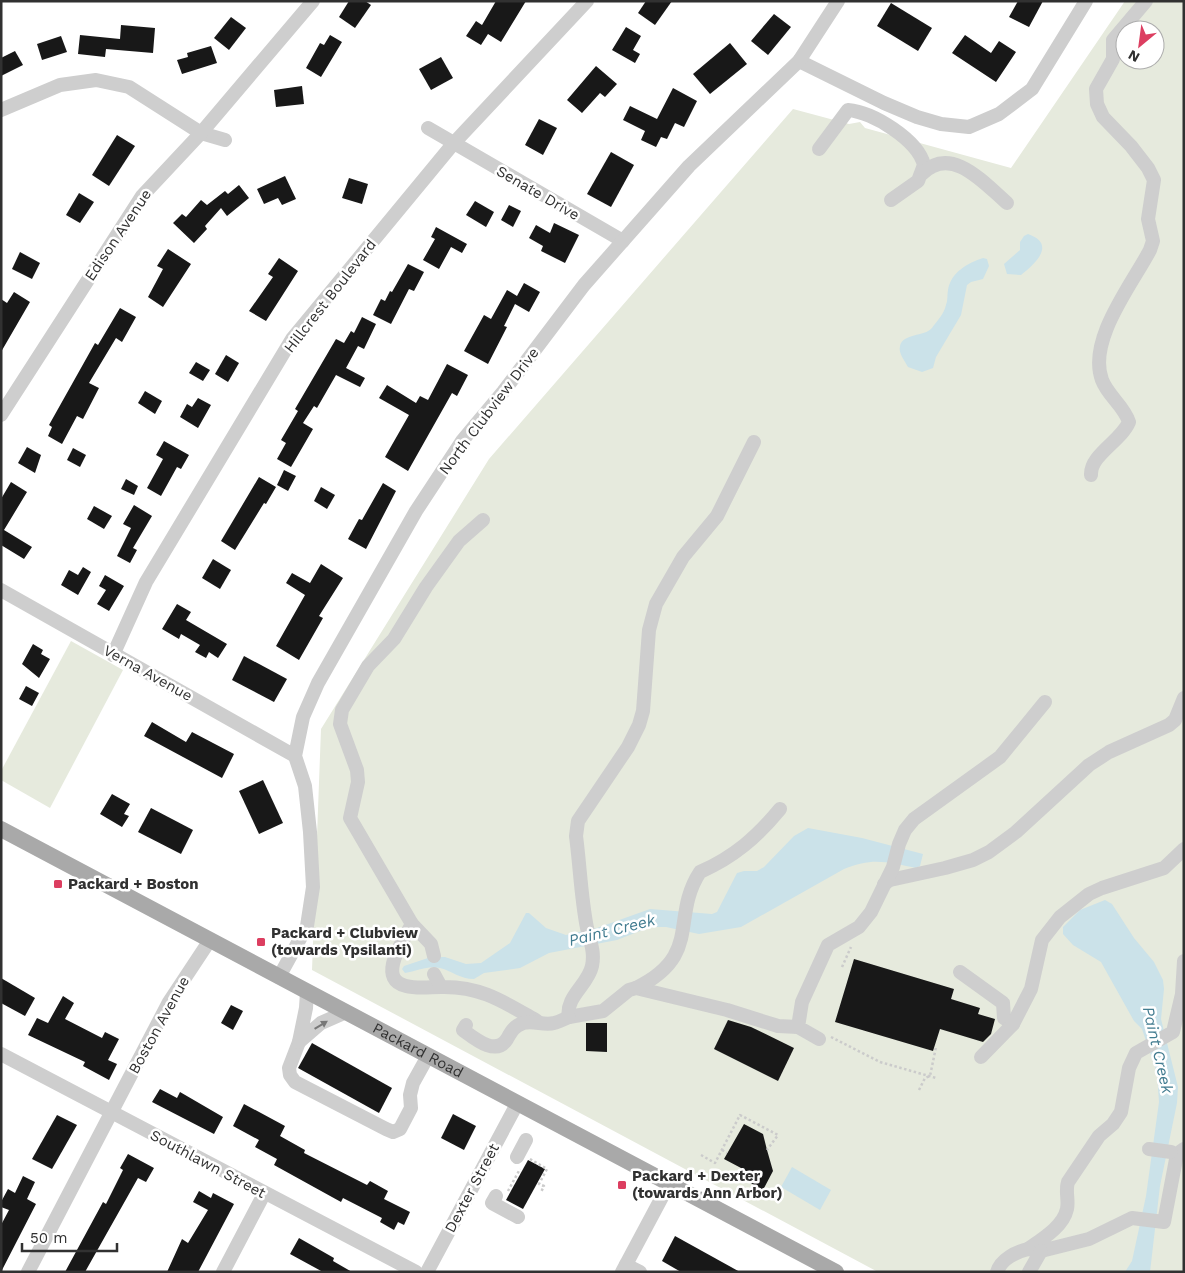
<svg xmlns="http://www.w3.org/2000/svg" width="1185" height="1273" font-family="'Work Sans',sans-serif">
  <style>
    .green { fill: #e6eadd; fill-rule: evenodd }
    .water { fill: #cbe2e9 }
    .building { fill: #181818 }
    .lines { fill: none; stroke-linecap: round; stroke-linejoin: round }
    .path { stroke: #cbcbcb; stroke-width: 2.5; stroke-dasharray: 2.5 2.5; stroke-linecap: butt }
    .minor { stroke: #cecece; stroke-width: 14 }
    .major { stroke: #a9a9a9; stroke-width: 16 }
    .oneway { fill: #787878 }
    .poi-dot { fill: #dc3e60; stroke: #fff; stroke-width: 2 }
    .labels { text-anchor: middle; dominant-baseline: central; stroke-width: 5; stroke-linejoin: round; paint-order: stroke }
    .street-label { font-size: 15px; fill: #313131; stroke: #fff }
    .poi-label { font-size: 15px; font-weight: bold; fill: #313131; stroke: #fff; text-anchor: start }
    .water-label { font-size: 16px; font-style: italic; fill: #427c90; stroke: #fff }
  </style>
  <rect width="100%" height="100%" fill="#fff"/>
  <g class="green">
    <path d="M1125,1H1184V1272H878L312,970L321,729L489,459L793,109L849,124L860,122L865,128L1011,168ZM1125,30H1155V60H1125Z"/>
    <polygon points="71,641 123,670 50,808 1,780 1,771"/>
  </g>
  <g class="water">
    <path d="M1028,234C1057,244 1035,264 1021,275L1007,274L1004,264L1020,250V242L1024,236Z"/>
    <path d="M983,258L987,259L989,266L983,279L971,282L967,285L961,315L936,357L933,368L922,372L908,367C905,361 898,353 900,346C903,333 924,337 932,328C937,321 944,314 946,305C948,300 947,295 948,290C951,272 968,263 983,258Z"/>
    <path d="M808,828L862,838L923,854L920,866L916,868C888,862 872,857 844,869L741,927L699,934L666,927H650L617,940L549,953L520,968L484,973L474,979C460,979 452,971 440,968C428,965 417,971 405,973L402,969L404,966L431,957H445L466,964L481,963L510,943L526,913H529L546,928L566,935L597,928L650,909L712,914L717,912L737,873L744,871H757L764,867L794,836Z"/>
    <polygon points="1105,900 1112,904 1134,938 1154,962 1163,980 1164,989 1161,1019 1178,1087 1177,1103 1160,1186 1150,1272 1125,1272 1132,1261 1146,1196 1159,1102 1157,1073 1142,1029 1134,1021 1101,962 1073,945 1063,934 1063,927 1080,910"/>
    <polygon points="792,1167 831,1190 820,1210 781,1187"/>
  </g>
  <g class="building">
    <polygon points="349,1 365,1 371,5 355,28 339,17"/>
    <polygon points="496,1 526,1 501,42 488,34 481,45 466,36 476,21 482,25"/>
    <polygon points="646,1 672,1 655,25 638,13"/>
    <polygon points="1018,1 1043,1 1029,27 1009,17"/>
    <polygon points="891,3 932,28 918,51 877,26"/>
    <polygon points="774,14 791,27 768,55 751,41"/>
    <polygon points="231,17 246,28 229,50 214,38"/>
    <polygon points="121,25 155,28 153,53 106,49 105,57 78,54 80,35 120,39"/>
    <polygon points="626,27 641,36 633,50 640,54 635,63 612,50"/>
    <polygon points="330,35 342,42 321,77 306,68 320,43 324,45"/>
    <polygon points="965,35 991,53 999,41 1016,52 996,82 952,53"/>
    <polygon points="61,36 67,52 42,60 37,44"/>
    <polygon points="730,43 747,64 710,94 693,74"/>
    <polygon points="211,46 217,63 182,74 177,60 188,57 187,53"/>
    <polygon points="15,51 23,65 1,76 1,58"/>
    <polygon points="441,57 453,78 431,90 419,69"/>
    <polygon points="596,66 617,84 605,97 600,93 582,113 567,100"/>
    <polygon points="302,86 304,104 276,107 274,90"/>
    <polygon points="673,88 697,101 684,127 675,123 667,139 661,137 656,147 641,140 645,131 623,120 630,106 657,119"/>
    <polygon points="539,119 557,128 543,155 525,145"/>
    <polygon points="117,135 135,146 109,186 92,175"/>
    <polygon points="611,152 634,165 611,207 587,194"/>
    <polygon points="285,176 296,199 282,205 278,198 264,204 257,189"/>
    <polygon points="349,178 368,184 362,204 342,198"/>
    <polygon points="239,185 249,198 227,216 221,208 205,226 207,229 194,243 173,223 182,214 186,217 201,200 207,205 225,191 228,194"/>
    <polygon points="79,193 94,202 80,223 66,215"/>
    <polygon points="475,201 494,212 486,227 466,215"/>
    <polygon points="509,205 521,211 513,227 501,220"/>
    <polygon points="554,223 579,235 565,263 541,251 543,246 529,238 536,225 550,233"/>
    <polygon points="436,227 467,244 462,253 451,247 439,269 423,260 435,239 431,237"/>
    <polygon points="168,249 191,264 163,307 148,297 163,269 157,266"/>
    <polygon points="20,252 40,263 32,279 12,269"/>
    <polygon points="279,258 298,271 266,321 249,311 273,277 268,274"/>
    <polygon points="408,264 424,272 414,291 409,289 391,324 373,315 381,299 385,301 390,291 392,292"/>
    <polygon points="524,283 540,292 529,312 515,304 504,326 507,327 488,364 464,351 484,315 491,319 507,290 517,296"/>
    <polygon points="14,292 30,302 1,352 1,299 7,303"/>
    <polygon points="120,308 136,317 122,342 116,338 89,383 99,388 83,419 77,416 62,444 48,436 52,427 49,425 95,343 98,345"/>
    <polygon points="362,317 376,324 364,349 358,346 346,368 365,378 360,387 336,375 317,408 314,406 303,423 313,429 291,467 277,459 286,443 281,440 298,411 295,409 336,339 344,343 351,331 354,333"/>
    <polygon points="226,355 239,363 228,382 215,374"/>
    <polygon points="196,362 210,370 203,381 189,373"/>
    <polygon points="447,364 468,375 457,396 452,393 408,471 385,457 409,415 379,398 387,385 416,403 420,396 428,400"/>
    <polygon points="145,391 162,401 155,414 138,403"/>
    <polygon points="198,398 211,405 198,428 180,417 187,404 192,407"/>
    <polygon points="164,441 189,455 181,469 177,467 161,496 147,488 163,459 156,455"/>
    <polygon points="27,447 41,455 35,473 18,463"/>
    <polygon points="73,448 86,455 80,467 67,460"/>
    <polygon points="284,470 296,476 288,491 277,485"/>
    <polygon points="259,477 276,487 266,504 264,503 235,550 221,541"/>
    <polygon points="126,479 138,486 134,495 121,489"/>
    <polygon points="11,482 27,492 4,530 32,547 24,559 1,545 1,499"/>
    <polygon points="383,483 396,491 366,549 348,539 359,519 362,520"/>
    <polygon points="321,487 335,495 327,509 314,501"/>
    <polygon points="134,505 152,516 133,548 137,550 130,563 117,556 131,528 123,524"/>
    <polygon points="94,506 112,516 104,529 87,519"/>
    <polygon points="213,559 231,570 220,589 202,578"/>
    <polygon points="321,564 343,578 319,616 323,618 299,660 276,646 305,595 286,583 292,573 310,583"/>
    <polygon points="83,567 91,572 78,595 61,585 69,570 78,575"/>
    <polygon points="105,575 124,586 109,611 97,604 106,590 99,586"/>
    <polygon points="177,604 191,612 186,620 227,644 218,658 209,652 206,658 195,652 200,645 181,634 179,639 162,629"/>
    <polygon points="33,644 43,650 41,654 50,659 39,678 22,664"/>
    <polygon points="244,656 287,679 274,702 232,680"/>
    <polygon points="26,686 39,693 32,706 19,699"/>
    <polygon points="152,722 186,742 192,732 234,754 222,778 144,736"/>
    <polygon points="263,780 283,823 259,834 239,791"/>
    <polygon points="112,794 130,804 124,814 129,816 122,827 100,814"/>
    <polygon points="151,808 193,830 181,854 138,832"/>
    <polygon points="854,959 954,989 951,999 980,1008 978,1014 995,1019 991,1034 983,1042 940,1029 933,1051 835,1022"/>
    <polygon points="1,978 35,998 25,1016 1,1003"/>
    <polygon points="63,996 74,1003 65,1019 102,1038 105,1032 119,1039 108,1060 117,1064 109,1080 83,1066 85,1062 28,1035 37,1018 48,1023"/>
    <polygon points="231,1005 243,1011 233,1030 221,1023"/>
    <polygon points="728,1020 751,1027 794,1048 778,1081 714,1049"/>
    <polygon points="586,1023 607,1023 607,1052 586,1051"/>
    <polygon points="312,1043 392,1088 379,1113 298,1068"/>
    <polygon points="160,1089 177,1098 180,1092 223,1117 214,1134 152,1102"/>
    <polygon points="244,1104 285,1126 280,1136 305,1150 304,1153 367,1185 370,1181 388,1191 384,1199 410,1212 404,1225 398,1222 394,1230 380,1222 382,1218 343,1198 341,1202 274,1165 277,1159 255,1147 259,1140 233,1126"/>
    <polygon points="453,1114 476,1126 464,1150 441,1138"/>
    <polygon points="57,1115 77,1125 52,1169 32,1159"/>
    <polygon points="744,1124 763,1134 767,1150 773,1171 763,1190 745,1180 741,1168 724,1159"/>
    <polygon points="128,1154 154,1168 146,1182 138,1178 85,1272 65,1272 103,1202 106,1204 123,1170 120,1168"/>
    <polygon points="528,1160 545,1169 523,1209 506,1200"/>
    <polygon points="23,1176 35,1182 27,1199 36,1204 1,1272 1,1225 9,1210 1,1207 1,1202 8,1189 15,1193"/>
    <polygon points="199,1191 211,1198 213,1193 234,1204 198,1272 167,1272 182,1239 188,1243 208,1210 193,1202"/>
    <polygon points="675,1236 740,1272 681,1272 662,1261"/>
    <polygon points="299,1238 334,1258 333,1261 352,1272 323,1272 290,1254"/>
  </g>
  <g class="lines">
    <g class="path">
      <polyline points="842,967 851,947"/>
      <polyline points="831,1037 880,1062 936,1078"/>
      <polyline points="919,1090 925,1078 930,1076 936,1047"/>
      <polyline points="722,1150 727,1153"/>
      <polyline points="701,1155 715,1163 740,1115 778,1135 767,1150"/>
      <polyline points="530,1159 547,1169 539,1184 544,1186 541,1192"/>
      <polyline points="508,1191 520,1169"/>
    </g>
    <g class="minor">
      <polyline points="799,61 884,103 917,117 941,124 969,127 999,114 1032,89 1086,1"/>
      <polyline points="1,110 60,85 96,80 129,87 201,133 225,140"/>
      <polyline points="428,128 623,241"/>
      <path d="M819,149L848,110C873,112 918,140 924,165L918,181L891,200"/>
      <path d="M922,174C951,144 984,183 1007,203"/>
      <polyline points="1,415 142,196 201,133 313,1"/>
      <path d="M754,442L717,516L683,557L656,604L649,630L643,711L639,725L628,747L578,821L576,836C580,866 581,898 587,928C590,941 595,952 592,966C588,985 565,997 569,1017L603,1011L629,990L636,988L727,1010L778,1026L798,1027"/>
      <path d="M1091,475C1090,455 1121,441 1129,422C1124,406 1108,396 1102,380C1087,340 1133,283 1150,250L1153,241L1148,219L1154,180L1148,168L1131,146L1103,117L1097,104L1096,89L1113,59V40L1146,1"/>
      <polyline points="1,590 295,756"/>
      <polyline points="113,655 146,582 292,339 453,144 587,1"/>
      <polyline points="884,884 890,880 945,868 973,860 989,852 1016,832 1089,765 1109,752 1169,725 1175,720 1184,698"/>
      <path d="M412,924C405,938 375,979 406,986C417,989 430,987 441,987"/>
      <polyline points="434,956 431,944 412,924 350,818 358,782 357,770 340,724 342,710 368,666 394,639 426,587 459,541 483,520"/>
      <path d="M1184,961L1182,994L1173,1032L1136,1053L1129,1068L1121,1112L1113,1124L1099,1136L1068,1182C1065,1191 1069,1200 1067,1209C1063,1227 1042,1239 1028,1249L1041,1251L1089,1239L1132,1218L1164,1222L1177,1154L1184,1149"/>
      <polyline points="960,972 1003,1003 1004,1018 1013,1024"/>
      <path d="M434,974L441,987C481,986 504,1002 537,1021"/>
      <polyline points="279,977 307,926 313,887 310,832 305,786 295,756 303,717 318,683 416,511 462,441 503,392 584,285 689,166 799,61 838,1"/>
      <path d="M636,988C703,955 670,918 700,872C734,857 757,837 780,809"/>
      <polyline points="307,992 306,1008 299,1042 289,1068 290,1075 295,1082 386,1129 393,1132 400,1129 411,1108 410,1095 413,1083 428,1056"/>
      <path d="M466,1025L463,1030C474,1038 496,1057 507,1039C511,1032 514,1026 523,1023C534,1020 544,1026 554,1023C559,1022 564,1019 569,1017"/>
      <polyline points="819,1039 798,1027 802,1002 828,945 859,927 871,912 893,867 899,844 905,830 914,819 1000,757 1045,702"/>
      <polyline points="299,1042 321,1023 346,1012"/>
      <polyline points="1,1054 416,1272"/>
      <polyline points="981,1057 1013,1024 1031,989 1042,940 1060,917 1089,894 1102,888 1164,868 1184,849"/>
      <polyline points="1149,1149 1171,1152"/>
      <polyline points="517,1157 526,1140"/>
      <polyline points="496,1196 492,1203 518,1217"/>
      <polyline points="626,1265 640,1272"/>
      <polyline points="28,1272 169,1002 210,940"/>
      <polyline points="223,1272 264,1194"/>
      <polyline points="427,1272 517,1104"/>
      <polyline points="622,1272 669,1184"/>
      <path d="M997,1272C1001,1259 1016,1252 1028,1249"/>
      <polyline points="1029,1272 1041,1251"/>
    </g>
    <path class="major" id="s1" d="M1,829L836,1272"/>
  </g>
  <defs><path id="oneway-solid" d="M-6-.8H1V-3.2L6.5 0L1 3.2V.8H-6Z" transform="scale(1.25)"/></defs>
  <use class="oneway" href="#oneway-solid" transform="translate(321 1025) rotate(-31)"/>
  <g class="poi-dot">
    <rect x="53" y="879" width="10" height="10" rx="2.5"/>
    <rect x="256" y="937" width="10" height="10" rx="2.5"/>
    <rect x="617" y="1180" width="10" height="10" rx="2.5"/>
  </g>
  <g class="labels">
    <g class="street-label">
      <text transform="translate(538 193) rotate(30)">Senate Drive</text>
      <text transform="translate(118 235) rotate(-56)">Edison Avenue</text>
      <text transform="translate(330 296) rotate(-52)">Hillcrest Boulevard</text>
      <text transform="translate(489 411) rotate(-53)">North Clubview Drive</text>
      <text transform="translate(148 673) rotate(29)">Verna Avenue</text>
      <text transform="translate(159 1025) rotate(-61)">Boston Avenue</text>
      <text stroke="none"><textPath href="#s1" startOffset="472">Packard Road</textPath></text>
      <text transform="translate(208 1164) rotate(28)">Southlawn Street</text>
      <text transform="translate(472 1188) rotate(-62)">Dexter Street</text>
    </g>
    <g class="poi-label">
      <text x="68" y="884">Packard + Boston</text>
      <text x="271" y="933">Packard + Clubview<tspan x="271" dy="17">(towards Ypsilanti)</tspan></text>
      <text x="632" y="1176">Packard + Dexter<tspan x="632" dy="17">(towards Ann Arbor)</tspan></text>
    </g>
    <g class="water-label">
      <text transform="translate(612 930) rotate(-14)">Paint Creek</text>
      <text transform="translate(1158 1050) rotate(77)">Paint Creek</text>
    </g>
  </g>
  <rect width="1185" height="1273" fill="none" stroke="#313131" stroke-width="5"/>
  <g transform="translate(1140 45) rotate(209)"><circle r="24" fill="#ffffff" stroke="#adadad"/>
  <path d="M0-4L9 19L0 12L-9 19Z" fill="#dc3e60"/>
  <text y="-8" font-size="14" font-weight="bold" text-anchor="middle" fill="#313131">N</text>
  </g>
  <path d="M22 1243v8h95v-8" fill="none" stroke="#313131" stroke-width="2.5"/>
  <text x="30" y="1243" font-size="15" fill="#313131" stroke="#ffffff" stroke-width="4" paint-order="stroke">50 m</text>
</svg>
